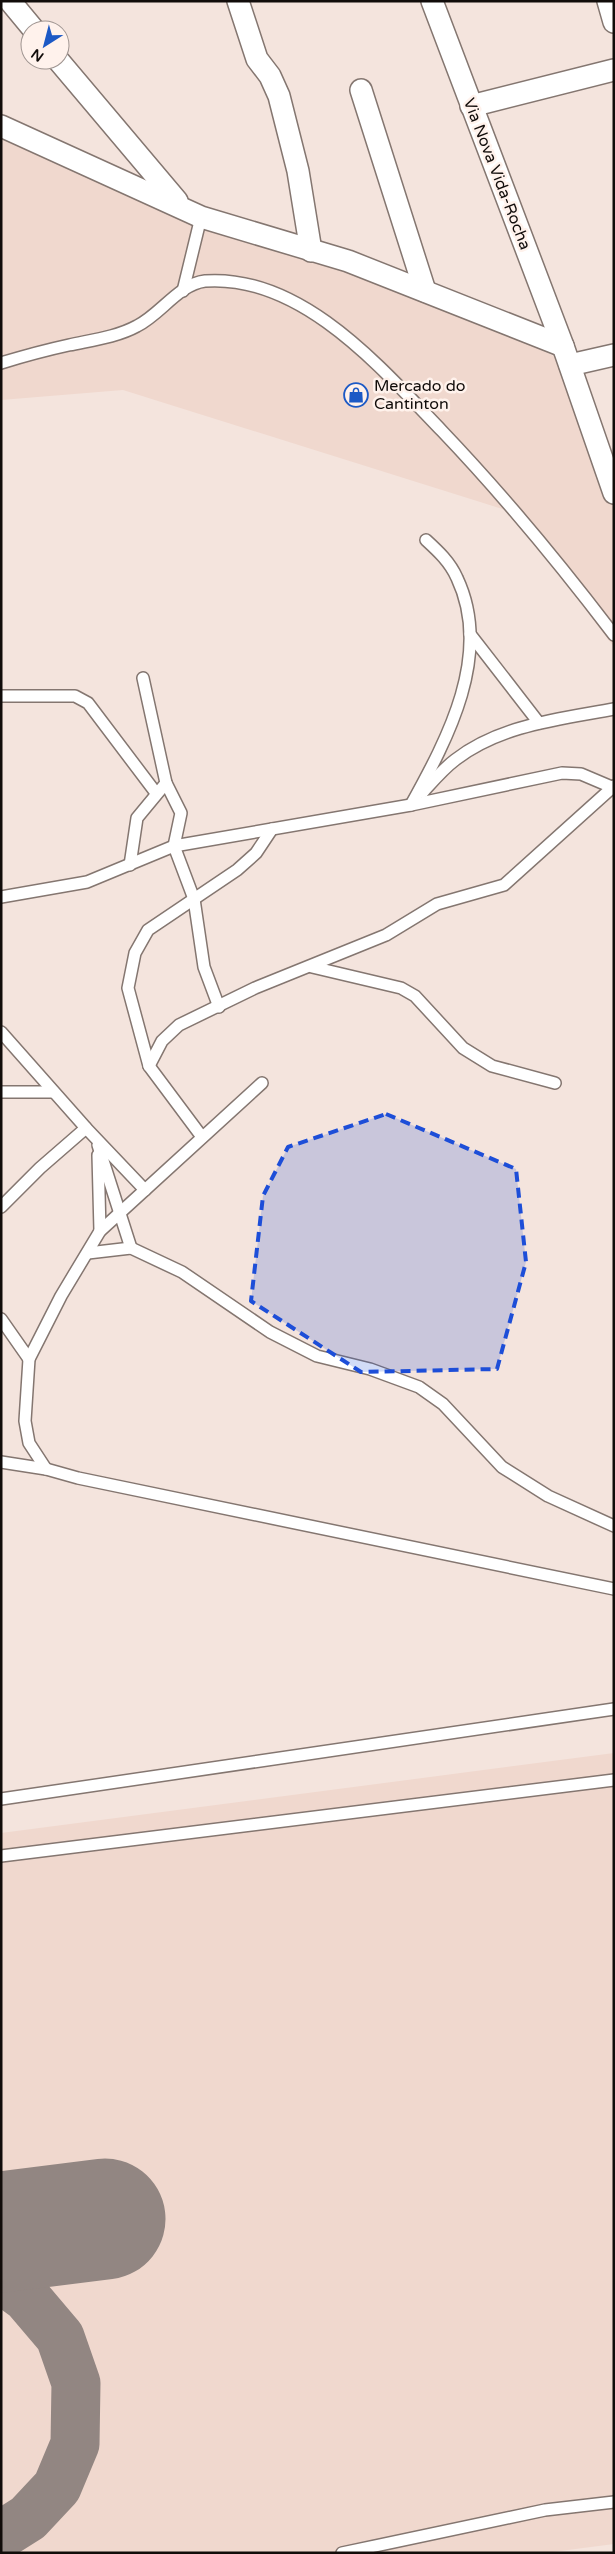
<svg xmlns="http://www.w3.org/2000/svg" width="615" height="2554" font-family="'Varela Round',sans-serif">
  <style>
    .built { fill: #f0d8ce }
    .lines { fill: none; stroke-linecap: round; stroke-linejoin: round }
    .taxiway { stroke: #928682; stroke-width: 49 }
    .runway { stroke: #928682; stroke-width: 121 }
    .lane-casing { stroke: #847670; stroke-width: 14 }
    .street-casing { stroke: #847670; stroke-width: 24 }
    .lane { stroke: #fff; stroke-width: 11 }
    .street { stroke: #fff; stroke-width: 21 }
    .marked { fill: #1d4ed8; fill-opacity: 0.2; stroke: #1d4ed8; stroke-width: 4; stroke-dasharray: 10 6; stroke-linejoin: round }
    .labels { text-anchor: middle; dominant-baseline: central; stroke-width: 5; stroke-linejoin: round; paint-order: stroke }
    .street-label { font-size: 16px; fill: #110c0a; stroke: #fff2ec }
    .poi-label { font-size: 16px; fill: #110c0a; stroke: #fff2ec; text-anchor: start }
  </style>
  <rect width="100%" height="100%" fill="#f4e4dd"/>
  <g class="built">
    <polygon points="1,132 41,143 541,349 560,360 614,505 614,647 512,512 123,390 1,400"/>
    <polygon points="614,1753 614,2544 545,2553 1,2553 1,1833"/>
  </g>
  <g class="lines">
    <polyline class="taxiway" points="1,2279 26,2297 60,2337 76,2383 75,2444 57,2487 28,2518 1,2535"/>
    <polyline class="runway" points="1,2232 105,2219"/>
    <g class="lane-casing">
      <g id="lane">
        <polyline points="183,291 201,217"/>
        <path d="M1,363C24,356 46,350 69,345C92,340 117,337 137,326C160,315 179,284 205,281C302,274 382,369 442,431C504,496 560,564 614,635"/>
        <polyline points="470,634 539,723"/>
        <polyline points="1,696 75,696 88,703 156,793"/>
        <polyline points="166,783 181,813 174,846 194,899 204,967 219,1007"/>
        <path d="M423,792C433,781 443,769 455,760C500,725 560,719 614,709"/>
        <path d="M411,805C448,738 493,654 457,578C450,562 438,551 426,540"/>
        <polyline points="130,865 137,818 166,783 143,678"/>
        <polyline points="1,897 87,882 174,846 411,805 562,773 581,774 614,788"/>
        <polyline points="312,967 401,988 415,996 463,1048 492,1066 555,1083"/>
        <polyline points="1,1032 86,1128 145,1190"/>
        <polyline points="149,1066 162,1041 179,1025 255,988 386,935 437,904 504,885 614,786"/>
        <polyline points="1,1092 53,1092"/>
        <polyline points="202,1137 149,1066 128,988 135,953 148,930 237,870 256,853 272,829"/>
        <polyline points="98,1145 131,1248"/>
        <polyline points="98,1155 100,1231"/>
        <polyline points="1,1207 40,1168 86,1128"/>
        <polyline points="88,1253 131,1248 182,1272 270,1332 317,1356 370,1369 419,1387 443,1404 502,1467 548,1496 614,1526"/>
        <polyline points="1,1319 29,1359"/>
        <polyline points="1,1462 46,1469 78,1478 614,1589"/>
        <polyline points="46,1469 29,1443 25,1421 29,1359 61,1296 100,1231 262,1083"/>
        <polyline points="1,1799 614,1709"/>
        <polyline points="1,1856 614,1780"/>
        <polyline points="342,2553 545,2510 614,2502"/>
      </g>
    </g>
    <g class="street-casing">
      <g id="street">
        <polyline points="10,1 34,30"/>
        <polyline points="238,1 257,59 270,76 279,96 298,171 311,251"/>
        <polyline points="432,1 563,346 614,493"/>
        <polyline points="608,1 614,22"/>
        <polyline points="58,60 177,201"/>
        <polyline points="361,90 425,291"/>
        <polyline points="471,106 614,70"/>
        <polyline points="1,126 201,217 348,261 563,346"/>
        <polyline points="570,365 614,355"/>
      </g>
    </g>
    <use href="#lane" class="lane"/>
    <use href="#street" class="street"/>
  </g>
  <path class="marked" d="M386,1114L516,1169L526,1262L497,1369L361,1372L251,1301L263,1196L288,1147Z"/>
  <defs>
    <g id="shop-ring" transform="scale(1.25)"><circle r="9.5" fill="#fff2ec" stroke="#1c59c5" stroke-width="1.5"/><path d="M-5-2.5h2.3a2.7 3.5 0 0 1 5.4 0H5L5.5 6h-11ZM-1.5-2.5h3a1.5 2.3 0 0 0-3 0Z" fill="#1c59c5"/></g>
  </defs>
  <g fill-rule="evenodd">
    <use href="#shop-ring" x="356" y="395"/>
  </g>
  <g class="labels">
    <g class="street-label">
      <text transform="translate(497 174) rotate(69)">Via Nova Vida-Rocha</text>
    </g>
    <g class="poi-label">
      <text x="374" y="386">Mercado do<tspan x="374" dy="18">Cantinton</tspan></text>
    </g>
  </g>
  <rect width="615" height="2554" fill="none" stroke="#110c0a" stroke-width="5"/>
  <g transform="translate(45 45) rotate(216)"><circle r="24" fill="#fff2ec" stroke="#a09692"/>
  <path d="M0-4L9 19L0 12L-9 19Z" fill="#1c59c5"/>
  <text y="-8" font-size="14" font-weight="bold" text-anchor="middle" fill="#110c0a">N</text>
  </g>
</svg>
